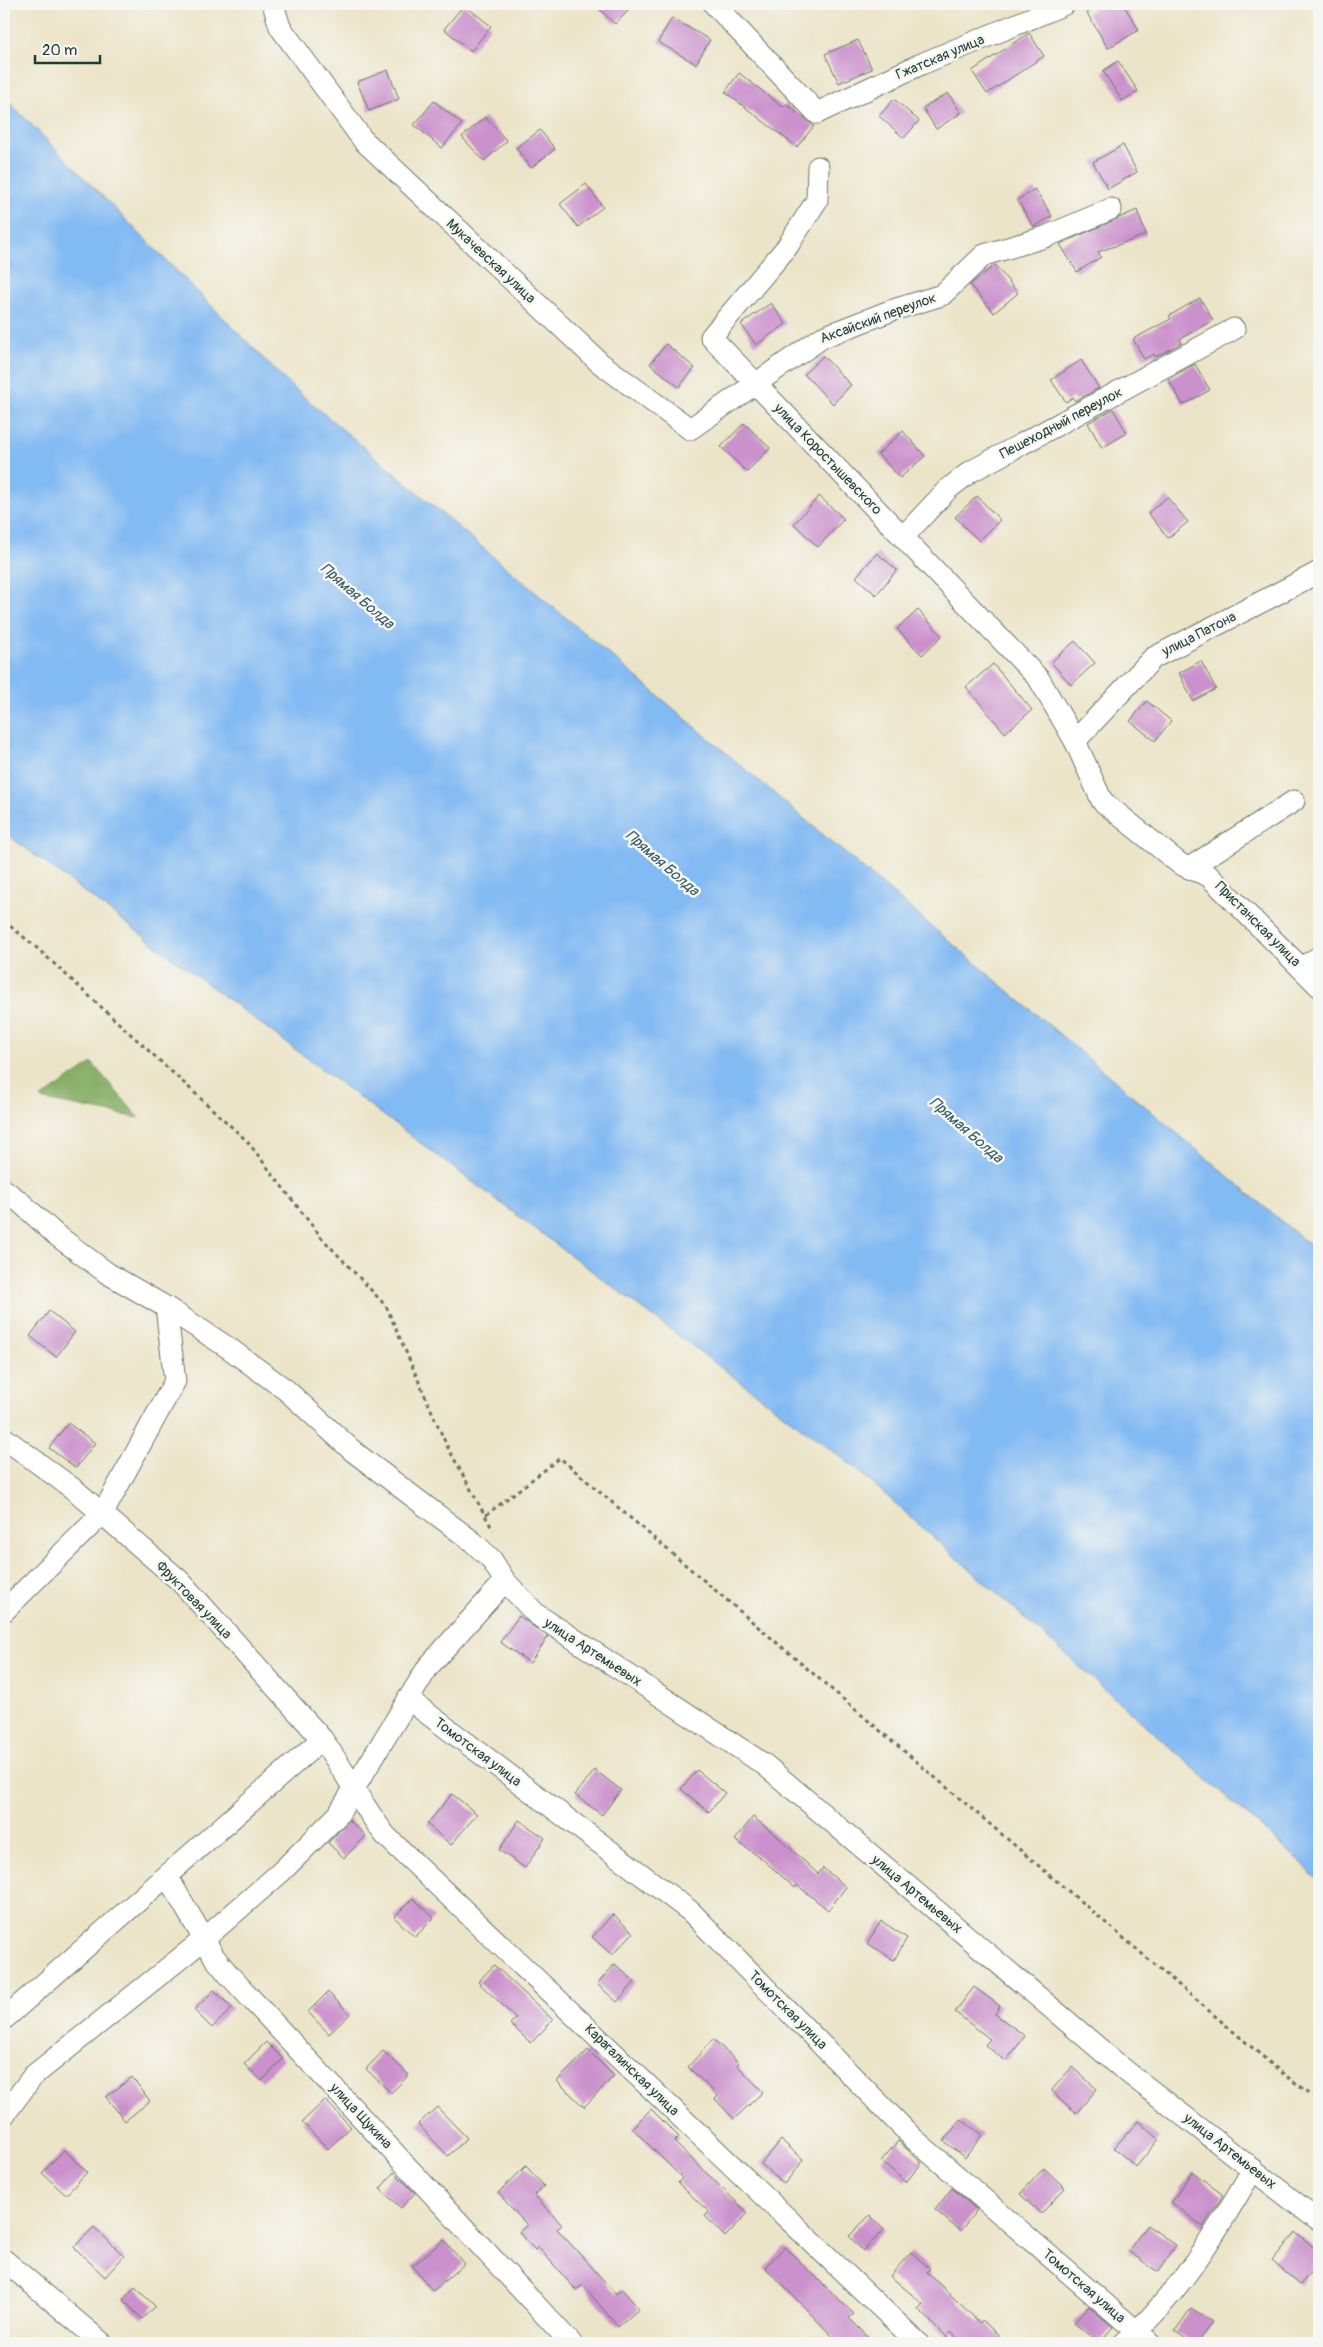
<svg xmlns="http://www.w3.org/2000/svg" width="1323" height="2347" font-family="Pangolin,sans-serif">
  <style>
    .forest { fill: #85ad64; stroke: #52754c }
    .water { fill: #82baf3; stroke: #507c94 }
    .building { fill: #ca91cc }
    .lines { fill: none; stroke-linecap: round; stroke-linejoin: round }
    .minor-casing { stroke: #677768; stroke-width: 23 }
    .path { stroke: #677768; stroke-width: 3; stroke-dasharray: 4 4; stroke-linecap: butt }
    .minor { stroke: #fff; stroke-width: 21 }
    .labels { text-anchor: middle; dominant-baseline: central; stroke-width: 5; stroke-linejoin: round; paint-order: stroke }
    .street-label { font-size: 14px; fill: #1f3d34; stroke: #f6f6f2 }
    .water-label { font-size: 15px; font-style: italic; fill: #385c64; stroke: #f6f6f2 }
  </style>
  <rect width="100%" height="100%" fill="#f6f6f2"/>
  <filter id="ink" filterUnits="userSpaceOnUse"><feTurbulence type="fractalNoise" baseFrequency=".02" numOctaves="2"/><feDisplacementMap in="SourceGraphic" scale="10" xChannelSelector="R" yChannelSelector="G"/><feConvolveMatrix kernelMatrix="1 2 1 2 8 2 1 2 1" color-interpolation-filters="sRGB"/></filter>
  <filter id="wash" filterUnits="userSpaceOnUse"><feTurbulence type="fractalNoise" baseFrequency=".0096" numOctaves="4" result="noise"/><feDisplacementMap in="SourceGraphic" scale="20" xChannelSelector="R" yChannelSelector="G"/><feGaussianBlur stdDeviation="1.12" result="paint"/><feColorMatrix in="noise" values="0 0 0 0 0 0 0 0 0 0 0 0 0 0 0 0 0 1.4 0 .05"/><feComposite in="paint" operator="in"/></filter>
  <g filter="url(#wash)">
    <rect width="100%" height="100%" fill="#ece4c8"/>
    <polygon class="forest" points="92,1063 139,1118 40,1099"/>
    <polygon class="water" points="4,97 291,386 1319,1253 1319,1879 853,1466 4,832"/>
    <g id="blocks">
      <g class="building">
        <polygon points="594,4 635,4 615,24"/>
        <polygon points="1102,4 1123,4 1139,30 1108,48 1087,13"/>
        <polygon points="464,5 491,26 471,51 444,29"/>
        <polygon points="672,18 710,40 696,64 658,42"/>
        <polygon points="1029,33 1044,56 987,94 972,71"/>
        <polygon points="858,40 872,69 839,83 825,54"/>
        <polygon points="1118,61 1138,91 1122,101 1103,71"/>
        <polygon points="388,70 399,99 369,111 357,82"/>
        <polygon points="739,73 783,107 786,104 814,126 797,147 725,92"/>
        <polygon points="948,93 961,113 936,129 923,108"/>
        <polygon points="894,99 919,121 904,138 879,116"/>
        <polygon points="434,101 462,124 442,148 414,125"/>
        <polygon points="485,117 507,141 484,161 462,137"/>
        <polygon points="540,130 555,149 531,168 516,148"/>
        <polygon points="1123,145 1137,172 1108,189 1093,162"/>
        <polygon points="586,184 603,207 578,227 560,204"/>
        <polygon points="1035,189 1052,216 1034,227 1017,200"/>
        <polygon points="1137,210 1146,235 1098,252 1101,257 1077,272 1060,244"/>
        <polygon points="995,265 1018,293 994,313 970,285"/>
        <polygon points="1200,298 1213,320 1180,339 1182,343 1155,357 1154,354 1144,359 1133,339 1171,319 1169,316"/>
        <polygon points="771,303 786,324 756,345 741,324"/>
        <polygon points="666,344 695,368 679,387 650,364"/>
        <polygon points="823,356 851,385 833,404 804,374"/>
        <polygon points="1081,360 1099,388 1075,401 1073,397 1066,402 1051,380"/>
        <polygon points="1195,364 1210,390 1183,405 1168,379"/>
        <polygon points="1113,409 1127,433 1102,448 1088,423"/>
        <polygon points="744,423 770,448 747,472 721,447"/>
        <polygon points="903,431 925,456 900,478 878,454"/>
        <polygon points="819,496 844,519 818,547 794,524"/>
        <polygon points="977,496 1000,520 979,541 955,517"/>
        <polygon points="1167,497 1188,522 1168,538 1148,513"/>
        <polygon points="877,553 897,570 876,595 856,577"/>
        <polygon points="918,610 942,636 922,655 897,629"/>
        <polygon points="1075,641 1095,663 1071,685 1051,662"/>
        <polygon points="1201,661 1216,689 1193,701 1179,673"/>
        <polygon points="993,664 1032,710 1005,733 966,687"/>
        <polygon points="1147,701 1171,721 1155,741 1130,721"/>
        <polygon points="49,1311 75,1332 56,1357 30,1336"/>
        <polygon points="68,1423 95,1443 76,1468 49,1448"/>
        <polygon points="519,1616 548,1637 530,1663 500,1642"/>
        <polygon points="595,1770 621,1790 602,1815 575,1795"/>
        <polygon points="697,1770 725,1793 709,1812 681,1789"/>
        <polygon points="452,1794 477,1814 451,1845 427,1824"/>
        <polygon points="753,1817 777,1836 818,1874 823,1868 846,1887 828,1910 797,1885 795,1888 761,1858 735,1840"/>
        <polygon points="349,1820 366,1836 344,1858 328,1843"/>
        <polygon points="519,1820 545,1838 525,1868 499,1850"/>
        <polygon points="413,1898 434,1918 415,1937 394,1917"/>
        <polygon points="613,1914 633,1933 612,1955 592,1937"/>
        <polygon points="881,1921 907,1938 894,1960 867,1943"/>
        <polygon points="615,1964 635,1982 617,2002 597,1984"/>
        <polygon points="494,1965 553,2020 531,2043 510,2024 516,2018 478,1982"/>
        <polygon points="974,1987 1000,2006 995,2014 1025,2036 1006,2061 985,2045 990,2039 955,2012"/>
        <polygon points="214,1990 232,2008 212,2028 194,2010"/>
        <polygon points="328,1992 350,2014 329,2034 308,2012"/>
        <polygon points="713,2039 739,2063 737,2065 763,2092 734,2119 715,2099 718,2096 688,2067"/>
        <polygon points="266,2042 283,2059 262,2081 244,2064"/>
        <polygon points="588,2050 614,2076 584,2107 557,2081"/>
        <polygon points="383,2051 409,2075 391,2093 366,2069"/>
        <polygon points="1072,2067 1097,2089 1076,2113 1051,2091"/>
        <polygon points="132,2077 150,2101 125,2121 106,2097"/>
        <polygon points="325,2100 351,2127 328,2149 302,2122"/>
        <polygon points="437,2107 467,2138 448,2156 418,2124"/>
        <polygon points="651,2109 679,2137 674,2142 748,2213 725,2237 705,2216 709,2212 678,2183 682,2178 632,2128"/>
        <polygon points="961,2119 982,2135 965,2158 944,2141"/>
        <polygon points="1138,2121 1159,2139 1136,2167 1114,2148"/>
        <polygon points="781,2140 804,2160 784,2184 761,2164"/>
        <polygon points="898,2141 922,2163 906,2182 881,2161"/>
        <polygon points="64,2150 87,2172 66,2195 42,2173"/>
        <polygon points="526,2166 544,2186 534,2195 562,2225 557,2229 616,2294 622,2289 639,2309 618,2327 583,2285 576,2290 538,2247 535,2250 519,2232 527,2225 498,2193"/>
        <polygon points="1044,2168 1065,2188 1041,2214 1020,2194"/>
        <polygon points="394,2172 415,2193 401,2208 380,2189"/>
        <polygon points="1193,2172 1223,2195 1203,2227 1171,2202"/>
        <polygon points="952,2188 977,2210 960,2231 935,2210"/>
        <polygon points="870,2215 884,2230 863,2251 849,2236"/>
        <polygon points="1147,2225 1176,2245 1158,2272 1128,2251"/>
        <polygon points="94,2227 124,2256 105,2277 74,2247"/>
        <polygon points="1296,2232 1319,2252 1319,2262 1300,2285 1272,2261"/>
        <polygon points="444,2240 464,2264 433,2291 412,2266"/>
        <polygon points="785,2247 854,2314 849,2318 874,2343 839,2343 765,2267"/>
        <polygon points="911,2252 930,2269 927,2272 980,2323 982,2320 1007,2343 963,2343 951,2332 947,2337 918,2309 923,2304 890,2276"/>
        <polygon points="135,2287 155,2306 142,2319 123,2300"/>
        <polygon points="1089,2306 1113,2327 1099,2343 1074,2323"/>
        <polygon points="1191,2308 1212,2322 1197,2343 1192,2343 1175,2331"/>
      </g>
    </g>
  </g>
  <g filter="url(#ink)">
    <use href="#blocks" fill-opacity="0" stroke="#677768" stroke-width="1"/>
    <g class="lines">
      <g class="minor-casing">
        <g id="minor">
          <polyline points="273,4 280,27 363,140 600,363 690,429 823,337 890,311 942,295 984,255 1045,237 1111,209"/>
          <polyline points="714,4 817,113 919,65 1065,4"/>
          <polyline points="818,167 817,200 787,247 711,337 1039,679 1075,741 1102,801 1180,864 1209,876 1319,986"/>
          <polyline points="903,537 948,489 970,472 1234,329"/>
          <polyline points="1075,741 1153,658 1319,572"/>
          <polyline points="1189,868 1294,801"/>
          <polyline points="1301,968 1319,957"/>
          <polyline points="4,1190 20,1202 55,1234 107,1273 166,1307 230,1349 286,1390 354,1452 473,1542 491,1559 505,1581 536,1614 765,1765 1122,2068 1319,2221"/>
          <path d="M4,1438L76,1491L180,1581L322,1739C345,1771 362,1806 386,1836L918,2343"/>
          <polyline points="4,1611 103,1513 175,1381 166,1307"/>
          <polyline points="408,1699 690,1911 914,2139 1150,2343"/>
          <polyline points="167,1876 215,1958 229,1975 571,2343"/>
          <polyline points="4,2019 322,1739"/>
          <polyline points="4,2115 33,2076 203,1940 282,1871 338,1815 428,1667 505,1581"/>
          <polyline points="4,2260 102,2343"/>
          <path d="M1124,2343C1179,2295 1217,2231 1253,2169"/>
        </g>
      </g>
      <g class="path">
        <polyline points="4,921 37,948 247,1141 321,1237 386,1306 446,1444 493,1530"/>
        <polyline points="486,1515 560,1458 1282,2073 1319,2100"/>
      </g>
      <use href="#minor" class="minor"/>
    </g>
  </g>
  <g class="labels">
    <g class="street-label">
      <text transform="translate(940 57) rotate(-23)">Гжатская улица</text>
      <text transform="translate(491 261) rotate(43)">Мукачевская улица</text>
      <text transform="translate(878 318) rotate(-20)">Аксайский переулок</text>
      <text transform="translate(1061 423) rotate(-28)">Пешеходный переулок</text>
      <text transform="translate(828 459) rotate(46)">улица Коростышевского</text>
      <text transform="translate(1199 634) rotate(-27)">улица Патона</text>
      <text transform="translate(1258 924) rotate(45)">Пристанская улица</text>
      <text transform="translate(194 1600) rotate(46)">Фруктовая улица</text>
      <text transform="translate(593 1652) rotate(33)">улица Артемьевых</text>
      <text transform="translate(478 1752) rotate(37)">Томотская улица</text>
      <text transform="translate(917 1894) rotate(40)">улица Артемьевых</text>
      <text transform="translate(788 2010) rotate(45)">Томотская улица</text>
      <text transform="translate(632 2070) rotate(44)">Карагалинская улица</text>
      <text transform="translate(361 2116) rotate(47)">улица Щукина</text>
      <text transform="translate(1230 2151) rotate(38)">улица Артемьевых</text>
      <text transform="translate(1084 2286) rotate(41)">Томотская улица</text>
    </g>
    <g class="water-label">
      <text transform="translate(357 596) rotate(41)">Прямая Болда</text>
      <text transform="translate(662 863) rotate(41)">Прямая Болда</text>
      <text transform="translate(966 1130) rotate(41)">Прямая Болда</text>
    </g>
  </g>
  <rect width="1323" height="2347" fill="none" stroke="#f6f6f2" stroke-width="20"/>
  <path d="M35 55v8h65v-8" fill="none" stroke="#1f3d34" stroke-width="2.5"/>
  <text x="42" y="55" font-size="15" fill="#1f3d34" stroke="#f6f6f2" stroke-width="4" paint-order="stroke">20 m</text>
</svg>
